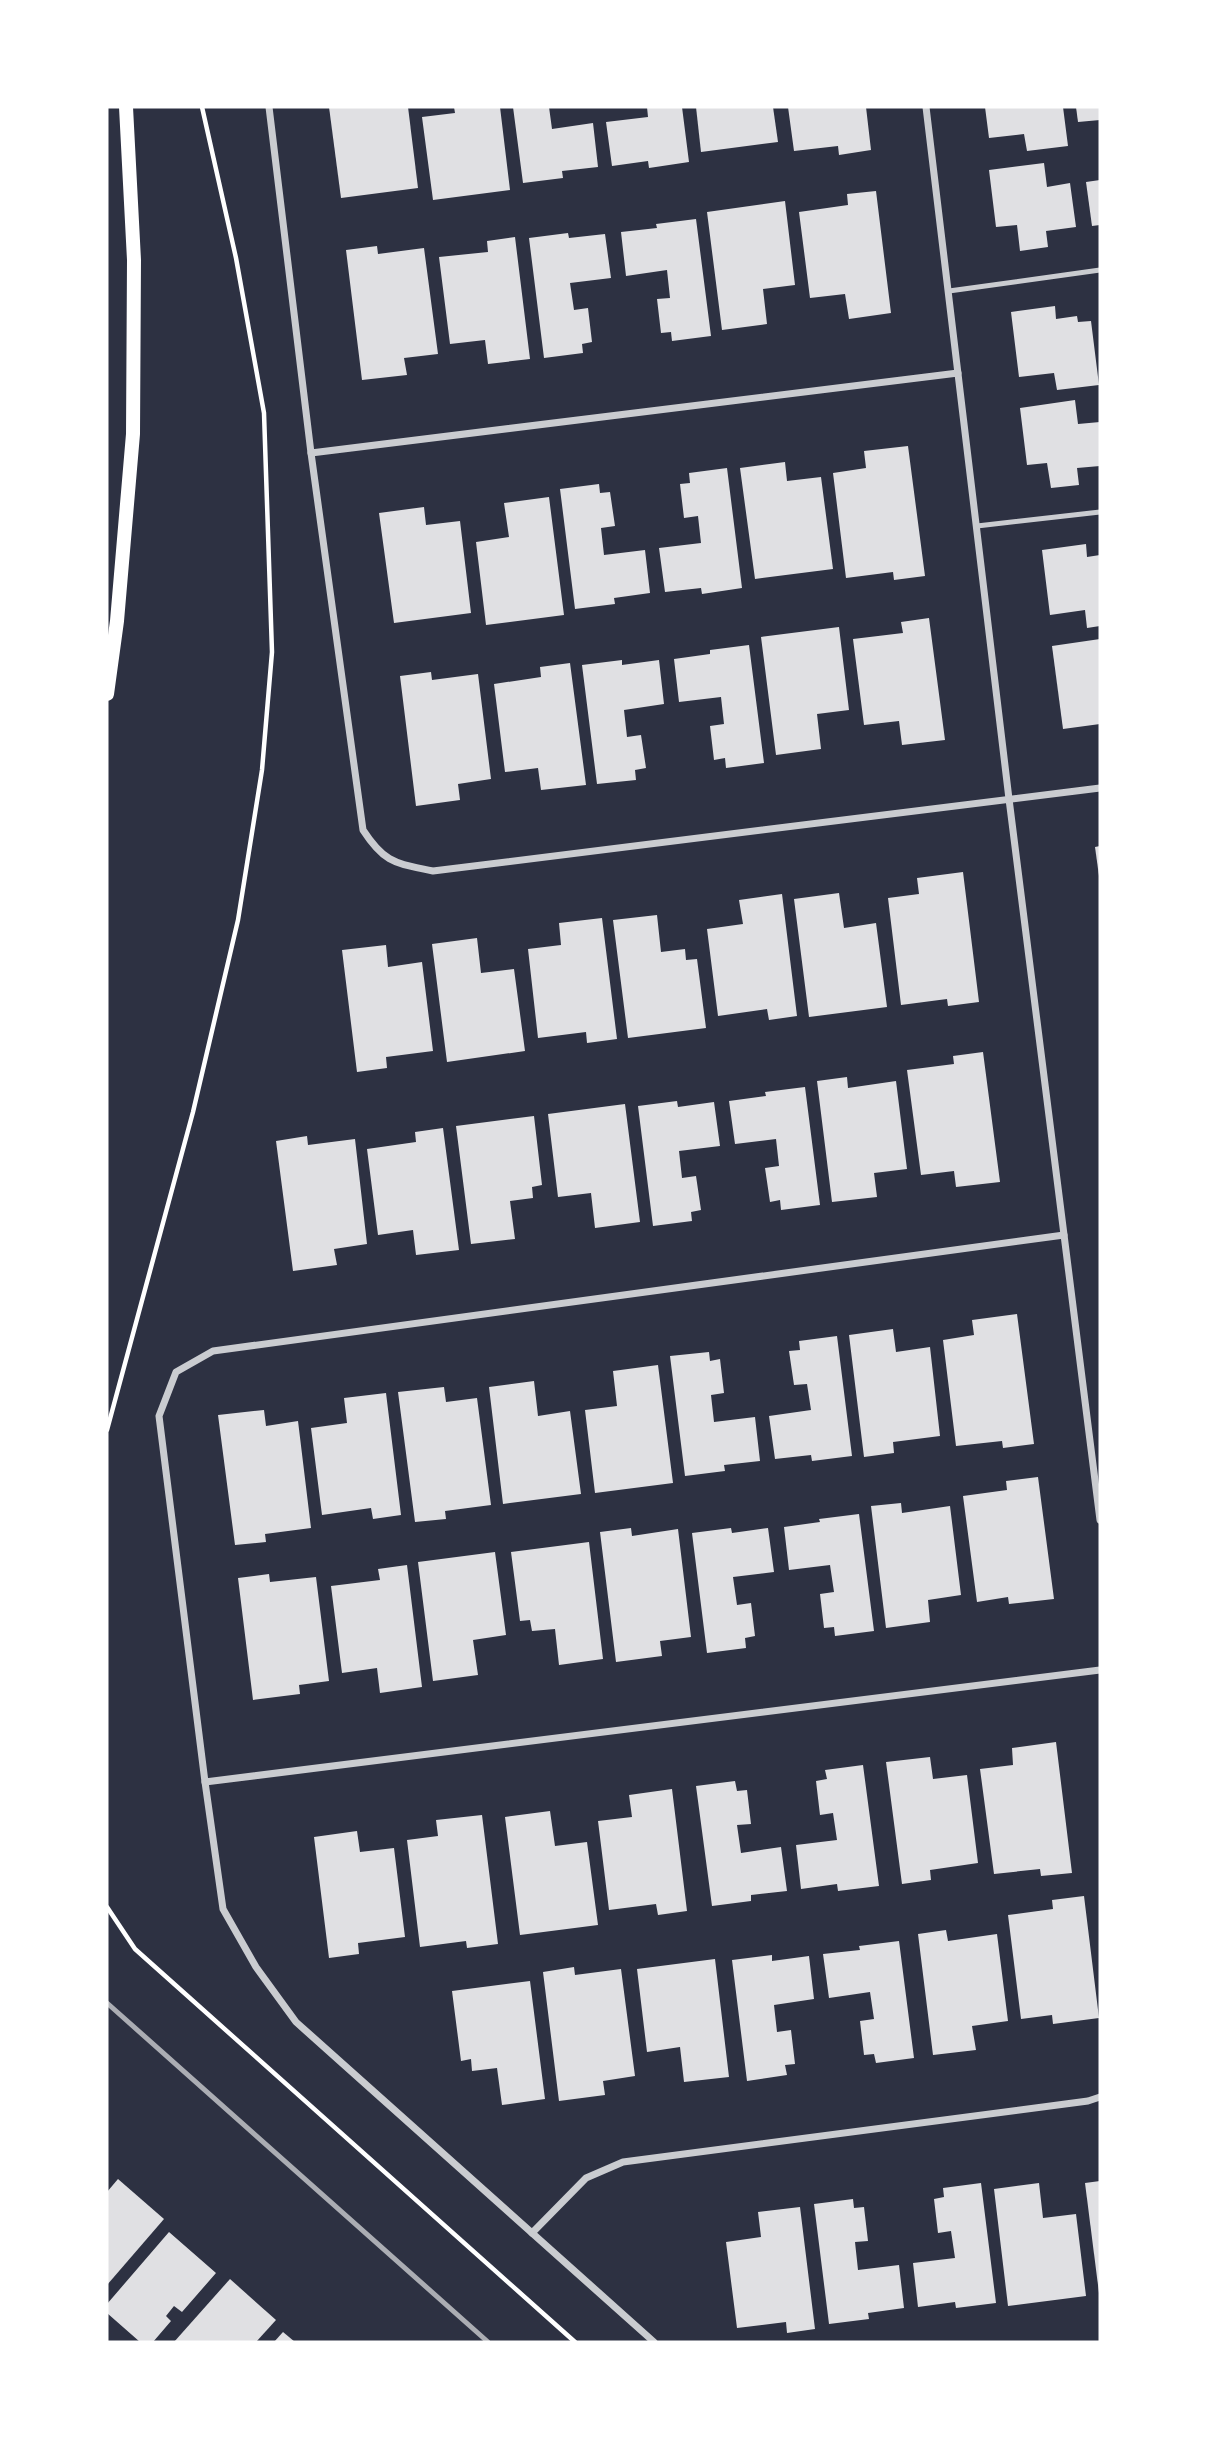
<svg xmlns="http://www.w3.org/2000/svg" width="1207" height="2449" font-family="Commissioner,sans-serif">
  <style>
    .building { fill: #e0e0e3 }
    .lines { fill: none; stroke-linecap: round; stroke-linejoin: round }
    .path { stroke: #fff; stroke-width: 4.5 }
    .service { stroke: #caccd0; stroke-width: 5 }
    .minor { stroke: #caccd0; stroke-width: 7 }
    .secondary { stroke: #fff; stroke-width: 14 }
    .rail { stroke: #abadb3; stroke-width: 5 }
  </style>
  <rect width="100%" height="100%" fill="#2d3142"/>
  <g class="building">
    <polygon points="329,107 408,107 418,188 341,198"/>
    <polygon points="454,107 500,107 510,190 433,200 422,117 455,113"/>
    <polygon points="513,107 549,107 552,129 593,123 598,167 562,171 563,178 523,183"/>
    <polygon points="647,107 682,107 689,162 649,168 648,161 612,166 606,122 648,117"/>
    <polygon points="696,107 773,107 778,142 701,152"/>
    <polygon points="788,107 866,107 871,150 839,155 838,146 794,151"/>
    <polygon points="985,107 1063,107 1068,146 1027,151 1024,134 989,138"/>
    <polygon points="1076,107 1100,107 1100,120 1078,122"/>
    <polygon points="1044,163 1047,187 1070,183 1076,227 1046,231 1048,247 1020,251 1017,225 996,227 989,170"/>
    <polygon points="1100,180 1100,225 1092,226 1086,182"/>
    <polygon points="876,191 891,313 849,319 845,294 810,298 799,212 848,205 847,194"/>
    <polygon points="785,201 795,285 763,289 767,324 722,330 707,212"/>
    <polygon points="696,219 711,336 672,341 671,332 661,333 657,299 670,298 667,270 626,276 621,232 657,228 656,224"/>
    <polygon points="568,233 569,238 605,234 611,278 570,283 574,310 588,308 592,342 582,344 583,353 544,358 529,238"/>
    <polygon points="515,237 530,359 488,364 485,340 450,344 439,257 488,252 487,241"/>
    <polygon points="377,246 378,254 424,248 438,354 404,358 407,375 362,380 346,250"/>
    <polygon points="1055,306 1056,319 1077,316 1078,322 1091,321 1099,385 1057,390 1054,373 1019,377 1011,312"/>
    <polygon points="1075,400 1078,424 1100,422 1100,466 1077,468 1079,485 1051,488 1047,463 1027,465 1020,408"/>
    <polygon points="908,446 925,576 894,580 893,572 846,578 833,473 866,468 864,451"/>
    <polygon points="785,462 787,481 821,477 833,569 755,579 740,468"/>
    <polygon points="727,468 742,588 702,594 701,588 665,592 659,548 701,543 698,516 684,518 680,484 690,483 689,473"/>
    <polygon points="599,484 600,493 610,492 615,526 601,528 604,555 645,550 650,593 614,598 615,604 575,609 560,489"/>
    <polygon points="549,497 564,615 486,625 476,542 509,537 504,503"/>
    <polygon points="424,507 426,525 460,521 471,613 394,623 379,513"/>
    <polygon points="1086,544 1087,557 1100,555 1100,626 1087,628 1085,610 1050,615 1042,550"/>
    <polygon points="929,618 945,740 902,745 899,721 864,725 853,639 903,633 901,622"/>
    <polygon points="839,627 849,710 817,714 821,749 776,755 761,637"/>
    <polygon points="1100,639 1100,724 1063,729 1052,646"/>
    <polygon points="749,645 764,763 726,768 725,758 714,760 710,726 724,724 721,697 679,702 674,659 710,654 710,650"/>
    <polygon points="622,660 622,665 659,660 664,704 624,710 627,737 641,735 646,768 635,770 636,780 597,784 582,665"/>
    <polygon points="570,663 586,785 541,790 538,768 505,772 494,684 541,677 540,667"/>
    <polygon points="431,672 432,680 478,674 491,779 458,784 460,800 416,806 400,676"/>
    <polygon points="1100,846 1100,876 1099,876 1095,847"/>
    <polygon points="963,872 979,1002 948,1006 947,999 901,1005 888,898 919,894 917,878"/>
    <polygon points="839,893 844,928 876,923 887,1007 809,1017 794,899"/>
    <polygon points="782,894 797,1016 769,1020 767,1009 718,1016 707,929 743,924 739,900"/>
    <polygon points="657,915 661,952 685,949 686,960 697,959 706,1028 628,1038 613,920"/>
    <polygon points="602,918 617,1039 587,1043 586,1032 538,1038 528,949 561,945 559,923"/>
    <polygon points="477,938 481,973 514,969 525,1051 447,1062 432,944"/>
    <polygon points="386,945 388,967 422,962 433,1051 386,1057 387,1068 357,1072 342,950"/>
    <polygon points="983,1052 1000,1182 956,1187 954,1171 921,1175 907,1070 954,1064 953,1056"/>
    <polygon points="847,1077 848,1088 896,1081 907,1169 874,1173 877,1197 832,1202 817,1081"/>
    <polygon points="805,1087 820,1205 781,1210 780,1200 770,1202 765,1168 779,1166 776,1139 735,1144 729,1101 766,1096 765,1092"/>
    <polygon points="677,1101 678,1107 714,1102 720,1146 679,1151 682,1178 696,1176 701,1210 691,1212 692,1221 653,1226 638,1106"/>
    <polygon points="625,1104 640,1222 595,1228 591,1193 558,1197 548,1114"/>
    <polygon points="534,1116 542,1185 532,1187 533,1198 510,1201 515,1239 471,1244 456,1126"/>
    <polygon points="443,1128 459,1250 416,1255 413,1230 378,1235 367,1149 416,1142 415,1132"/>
    <polygon points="307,1136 308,1145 355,1139 367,1244 334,1249 337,1265 293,1271 276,1141"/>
    <polygon points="1017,1314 1034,1444 1003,1448 1002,1441 956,1446 943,1340 974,1335 972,1320"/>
    <polygon points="893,1329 896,1352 930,1347 940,1436 893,1442 894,1453 864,1457 849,1335"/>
    <polygon points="837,1336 852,1456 812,1461 811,1455 775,1459 769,1416 811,1410 807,1384 794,1385 789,1351 800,1350 799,1341"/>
    <polygon points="709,1352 710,1361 720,1359 724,1393 711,1395 714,1422 755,1417 760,1461 724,1465 725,1471 685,1476 670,1356"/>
    <polygon points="658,1365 673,1483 595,1493 585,1410 617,1406 613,1371"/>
    <polygon points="534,1381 538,1416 570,1411 581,1494 503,1504 489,1387"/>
    <polygon points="444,1387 446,1402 477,1398 491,1505 445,1511 446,1519 415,1522 398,1392"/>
    <polygon points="386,1393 401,1515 373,1519 371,1508 322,1515 311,1428 347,1423 344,1398"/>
    <polygon points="264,1410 266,1426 298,1421 311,1528 265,1534 266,1542 235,1545 218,1415"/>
    <polygon points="1038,1477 1054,1599 1009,1604 1008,1597 977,1602 963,1496 1007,1490 1006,1481"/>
    <polygon points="901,1503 902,1513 950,1506 961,1595 928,1600 930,1622 886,1628 871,1506"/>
    <polygon points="859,1514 874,1631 835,1636 834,1627 824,1628 820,1594 834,1592 830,1565 789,1570 784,1527 820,1522 819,1519"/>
    <polygon points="631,1528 632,1536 678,1529 691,1637 660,1641 662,1656 616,1662 600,1532"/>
    <polygon points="731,1528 732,1533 768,1528 774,1572 733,1577 737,1605 751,1603 755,1636 745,1638 746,1648 707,1653 692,1533"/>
    <polygon points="589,1542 603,1659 559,1665 555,1629 532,1631 530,1620 520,1621 511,1552"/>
    <polygon points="495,1552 506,1635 473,1640 478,1675 433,1681 418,1562"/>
    <polygon points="407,1565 422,1687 380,1693 377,1668 342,1673 331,1586 380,1580 378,1569"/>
    <polygon points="269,1574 270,1582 316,1577 329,1681 299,1685 300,1694 253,1700 238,1578"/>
    <polygon points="1056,1742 1072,1873 1041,1876 1040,1869 994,1874 980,1769 1013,1765 1012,1748"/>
    <polygon points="930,1757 933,1779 967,1775 978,1863 930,1870 931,1880 902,1884 886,1762"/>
    <polygon points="863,1765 879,1886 838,1891 837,1884 801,1889 796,1845 837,1840 833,1813 820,1815 816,1781 827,1779 825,1770"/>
    <polygon points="735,1781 737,1791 747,1790 751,1824 737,1825 741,1853 781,1847 787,1891 751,1895 751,1901 712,1906 696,1786"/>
    <polygon points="672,1789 687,1911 658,1915 656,1904 609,1910 598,1821 632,1817 629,1795"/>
    <polygon points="550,1811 555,1846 587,1842 598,1925 520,1935 505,1817"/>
    <polygon points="482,1815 498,1944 467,1948 466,1941 420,1947 407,1840 438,1836 436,1820"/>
    <polygon points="357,1831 360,1852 394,1848 405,1937 358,1943 359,1954 329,1958 314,1837"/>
    <polygon points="1084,1896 1099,2018 1053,2024 1052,2015 1021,2019 1008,1915 1053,1909 1052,1900"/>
    <polygon points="946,1930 948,1941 997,1934 1008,2021 972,2026 976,2050 933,2055 918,1934"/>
    <polygon points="899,1941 914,2058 876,2063 874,2054 864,2055 860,2021 874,2019 870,1992 829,1998 823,1954 860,1950 859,1946"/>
    <polygon points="772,1955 772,1961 809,1956 814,1999 774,2005 777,2032 791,2030 795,2064 785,2065 787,2075 747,2081 732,1960"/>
    <polygon points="715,1959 729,2077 684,2082 680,2047 647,2052 637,1969"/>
    <polygon points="574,1967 575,1975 621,1969 635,2076 603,2081 605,2095 559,2101 543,1972"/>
    <polygon points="530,1981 545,2099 502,2105 497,2068 472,2071 471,2059 461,2061 452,1991"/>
    <polygon points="118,2179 164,2219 107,2285 107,2192"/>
    <polygon points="1100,2181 1100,2293 1099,2293 1085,2183"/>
    <polygon points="981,2183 996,2303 956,2308 955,2302 918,2307 913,2263 955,2258 951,2231 938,2233 934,2199 944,2197 943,2188"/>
    <polygon points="1039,2183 1043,2218 1076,2214 1086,2296 1008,2306 994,2189"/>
    <polygon points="853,2199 854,2208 864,2207 868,2241 855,2242 858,2270 899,2265 904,2308 868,2313 869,2319 829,2324 814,2204"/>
    <polygon points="800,2207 815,2329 787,2333 786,2322 737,2328 726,2242 761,2237 758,2212"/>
    <polygon points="169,2232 216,2273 182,2312 174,2306 166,2316 171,2321 153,2342 140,2342 107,2313 107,2304"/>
    <polygon points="230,2279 276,2320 256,2342 174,2342"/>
    <polygon points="283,2332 295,2342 274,2342"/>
  </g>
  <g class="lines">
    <g class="path">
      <polyline points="107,1430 193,1112 238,920 262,770 272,652 264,413 236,258 202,107"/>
      <polyline points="107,1907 135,1949 575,2342"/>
    </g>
    <g class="service">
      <polyline points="949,291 1100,270"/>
      <polyline points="977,526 1100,512"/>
    </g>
    <g class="minor">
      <path d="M269,107L311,453L363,830C385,864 396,863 433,871L1100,788"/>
      <polyline points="926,107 1009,799 1100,1520"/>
      <polyline points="311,453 958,373"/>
      <polyline points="205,1782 1100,1670"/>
      <polyline points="532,2233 586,2178 623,2162 1088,2101 1100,2097"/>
      <polyline points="654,2342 296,2022 256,1967 223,1909 205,1782 159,1416 176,1372 213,1351 1064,1235"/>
    </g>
    <polyline class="secondary" points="107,694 117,621 133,434 134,260 126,107"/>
    <polyline class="rail" points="107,2003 488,2342"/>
  </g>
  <rect width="1207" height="2449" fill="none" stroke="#ffffff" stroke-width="217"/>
</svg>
